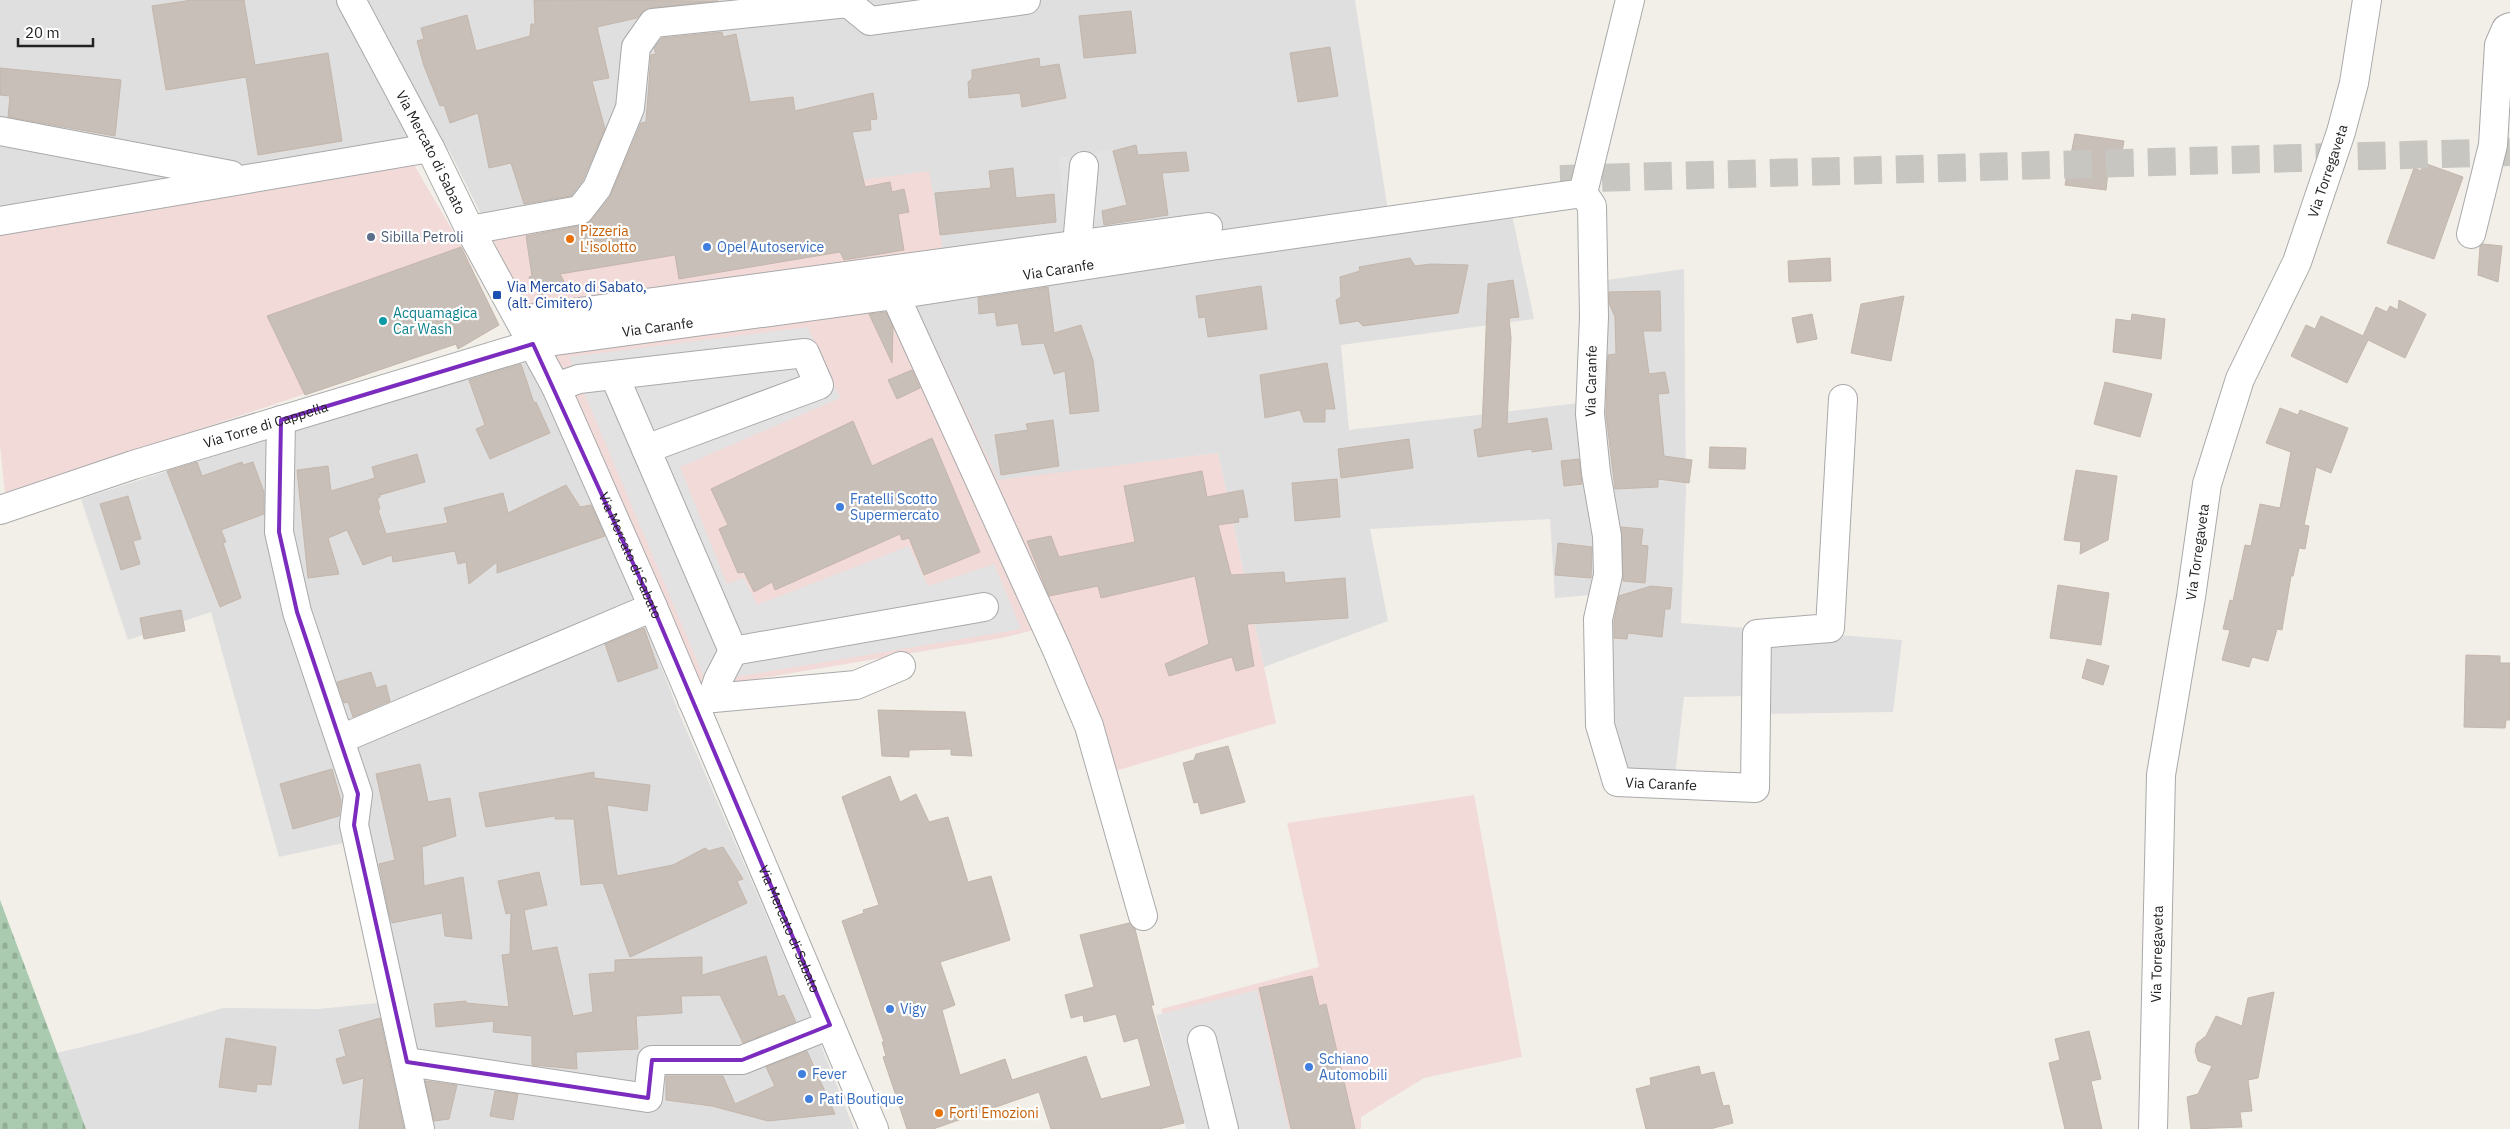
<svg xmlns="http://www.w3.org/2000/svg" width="2510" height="1129" font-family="'IBM Plex Sans',sans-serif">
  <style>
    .residential { fill: #e0dfdf }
    .commercial { fill: #f2dad9 }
    .cemetery { fill: url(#cemetery-stones) }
    .parking { fill: #e2e2e2 }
    .building { fill: #c7bfb8; stroke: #c4b6ab }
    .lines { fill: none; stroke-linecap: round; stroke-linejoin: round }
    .minor-tunnel { stroke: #c8c6c1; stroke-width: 28; stroke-dasharray: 28 14; stroke-linecap: butt }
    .minor-casing { stroke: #a9a9a9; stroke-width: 30 }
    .minor { stroke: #fff; stroke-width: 28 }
    .marked { fill: none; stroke: #7b2cbf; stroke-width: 4; stroke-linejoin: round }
    .service-dot { fill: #5c6f8a; stroke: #fff; stroke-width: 2 }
    .food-dot { fill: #e8710a; stroke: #fff; stroke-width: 2 }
    .shop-dot { fill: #3f7fe0; stroke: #fff; stroke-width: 2 }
    .transit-dot { fill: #1a4fb4; stroke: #fff; stroke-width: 2 }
    .culture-dot { fill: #0f9aa8; stroke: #fff; stroke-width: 2 }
    .labels { text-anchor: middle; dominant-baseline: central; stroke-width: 4.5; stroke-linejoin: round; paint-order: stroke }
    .street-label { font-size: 14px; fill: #222; stroke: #fff }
    .food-label { font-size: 14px; fill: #c56008; stroke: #fff; text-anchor: start }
    .service-label { font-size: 14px; fill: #4e5e75; stroke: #fff; text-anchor: start }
    .shop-label { font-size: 14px; fill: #366cbe; stroke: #fff; text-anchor: start }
    .transit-label { font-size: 14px; fill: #164399; stroke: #fff; text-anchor: start }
    .culture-label { font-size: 14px; fill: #0d838f; stroke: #fff; text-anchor: start }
  </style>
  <defs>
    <pattern id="cemetery-stones" width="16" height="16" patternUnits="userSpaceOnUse" patternTransform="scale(1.25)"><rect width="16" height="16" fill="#aacbaf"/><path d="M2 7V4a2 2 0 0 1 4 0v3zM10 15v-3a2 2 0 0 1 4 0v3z" fill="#92ae96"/></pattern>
  </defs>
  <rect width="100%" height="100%" fill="#f2efe9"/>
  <g class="residential">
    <polygon points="0,0 1355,0 1388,211 1507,191 1534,319 1341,345 1349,430 1579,403 1580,284 1684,269 1686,492 1681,623 1902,640 1893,712 1753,714 1754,696 1684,697 1673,793 1613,796 1601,594 1555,598 1550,519 1370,529 1388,621 1264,667 1218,453 998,481 917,308 489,230 449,150 413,163 0,236"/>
    <polygon points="526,355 620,559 679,713 805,1005 854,1129 86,1129 57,1053 139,1033 223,1008 318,1009 388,1002 362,839 279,857 211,612 128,640 81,499"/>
  </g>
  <g class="commercial">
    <polygon points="413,163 462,247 499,325 479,336 5,494 0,445 0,236"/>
    <polygon points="929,171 948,279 917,308 998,480 1218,453 1276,723 1102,775 1046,627 1002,638 702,688 489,230"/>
    <polygon points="1474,795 1522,1057 1424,1078 1361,1117 1361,1129 1194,1129 1161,1009 1319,967 1287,823"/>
  </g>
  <polygon class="cemetery" points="0,900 86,1129 0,1129"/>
  <g class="parking">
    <polygon points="1111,149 1124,204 1101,210 1101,218 1068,225 1058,158"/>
    <polygon points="808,327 840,398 680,467 727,584 744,578 757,605 909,546 928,586 994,564 1021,629 706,682 569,357"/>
    <polygon points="1257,990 1289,1129 1186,1129 1156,1015"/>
  </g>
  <g class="building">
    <polygon points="192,0 244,0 255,65 328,53 342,141 258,155 246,77 166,90 152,6"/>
    <polygon points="534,0 718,1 651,8 645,10 637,18 597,27 609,78 592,81 605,129 583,180 571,196 524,204 511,163 489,168 478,113 450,123 444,105 440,106 424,66 417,41 424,39 421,28 467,15 476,51 530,36 531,24 535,24"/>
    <polygon points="1131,11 1136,53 1084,58 1079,16"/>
    <polygon points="722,32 723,37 736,34 750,102 793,97 795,111 873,93 877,119 870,120 871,130 852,132 865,187 890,182 892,192 904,189 909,212 898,214 904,250 844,260 840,252 679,279 675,255 560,274 565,283 539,296 529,277 532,276 526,236 583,225 592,220 610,197 641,123 646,122 651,55 656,54 654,48 662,38"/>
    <polygon points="1330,47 1338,96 1298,102 1290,53"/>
    <polygon points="1039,58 1040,67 1059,64 1066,98 1022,107 1020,93 969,98 968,82 972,79 972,70"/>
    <polygon points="0,68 121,80 115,136 8,117 10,96 0,95"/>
    <polygon points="2075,134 2124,141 2120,163 2109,162 2106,190 2065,185"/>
    <polygon points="1136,145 1138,155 1186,152 1189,171 1162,173 1168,215 1104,225 1102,211 1127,205 1113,151"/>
    <polygon points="2424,163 2463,177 2434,259 2387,243 2414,168 2421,171"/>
    <polygon points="1013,168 1016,198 1054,194 1056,222 940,235 935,193 991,188 989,171"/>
    <polygon points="2483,244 2502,246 2498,282 2478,275 2480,246"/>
    <polygon points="461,247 499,325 458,349 456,344 305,395 267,316"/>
    <polygon points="1410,258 1415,266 1431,264 1468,265 1458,313 1363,326 1358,321 1340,324 1336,300 1341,297 1340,277 1360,271 1359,267"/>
    <polygon points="1830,258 1831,281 1789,282 1788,261"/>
    <polygon points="1513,280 1519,317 1509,318 1511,338 1507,424 1547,418 1552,449 1532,452 1532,449 1478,457 1474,430 1482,428 1488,284"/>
    <polygon points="1261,286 1267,329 1208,337 1205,317 1199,318 1196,296"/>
    <polygon points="1048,287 1054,333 1081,325 1093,360 1099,411 1070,414 1065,371 1054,374 1044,343 1022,345 1018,323 997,326 995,312 979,314 978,298"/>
    <polygon points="1660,291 1661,331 1643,331 1649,374 1665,372 1669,393 1658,394 1664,456 1692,460 1689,483 1658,479 1658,487 1615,489 1606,414 1608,355 1616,354 1615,317 1609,303 1609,292"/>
    <polygon points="1904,296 1891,361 1851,353 1861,304"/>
    <polygon points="2399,300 2426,314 2405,358 2368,340 2347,383 2291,356 2306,325 2315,329 2321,316 2363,336 2376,307 2387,312 2390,306 2398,310"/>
    <polygon points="886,312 893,327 892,363 869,314"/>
    <polygon points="1812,314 1817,339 1797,343 1792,318"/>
    <polygon points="2132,314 2165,319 2161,359 2113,352 2116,319 2131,321"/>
    <polygon points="1327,363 1335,409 1325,409 1325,422 1304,422 1300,410 1265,418 1260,375"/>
    <polygon points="521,364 534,403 536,402 550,433 490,459 476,429 485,425 469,380"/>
    <polygon points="912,370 920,388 897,399 888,380"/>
    <polygon points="2105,382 2152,394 2140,437 2094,424"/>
    <polygon points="2280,408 2298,415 2300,410 2348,428 2331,473 2316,467 2304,525 2309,526 2305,549 2299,548 2293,576 2291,576 2282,630 2277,629 2268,661 2252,657 2249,667 2222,660 2230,630 2223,629 2230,600 2233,601 2245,545 2251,546 2260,504 2280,508 2291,452 2266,443"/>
    <polygon points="1053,420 1059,466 1001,475 995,435 1028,430 1026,424"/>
    <polygon points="853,421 872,466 932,438 980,552 924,575 909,538 902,540 900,534 775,590 772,582 754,592 744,572 738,573 719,529 728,525 711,489"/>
    <polygon points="1409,439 1413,468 1341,478 1338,449"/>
    <polygon points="1710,447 1746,448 1745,469 1709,468"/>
    <polygon points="417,454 425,482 380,495 379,492 380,497 377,498 380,509 378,510 386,534 448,523 444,508 503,493 508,513 566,485 580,507 591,505 605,536 497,573 497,562 469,584 466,562 458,564 455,551 393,562 392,555 363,565 347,530 328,538 339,574 308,578 297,470 328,466 331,491 375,478 372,467"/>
    <polygon points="1579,459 1582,484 1564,486 1561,461"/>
    <polygon points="197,462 202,476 242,462 243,465 253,462 264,492 264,514 221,530 226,542 223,543 241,598 220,607 167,471"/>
    <polygon points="2076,470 2117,476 2108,540 2080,554 2081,542 2064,540"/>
    <polygon points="1202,471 1207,497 1243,490 1248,517 1238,518 1239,522 1218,525 1231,575 1284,572 1285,583 1345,578 1348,618 1247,624 1254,666 1236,671 1232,657 1169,676 1165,664 1209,644 1195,576 1101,598 1098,586 1049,596 1027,541 1051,536 1059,557 1135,542 1124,486"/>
    <polygon points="1337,479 1340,517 1295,521 1292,483"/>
    <polygon points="128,496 141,539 133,541 140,564 121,570 100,504"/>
    <polygon points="1621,527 1643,529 1641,545 1648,546 1645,583 1623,581"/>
    <polygon points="1558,543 1592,547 1591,578 1555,575"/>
    <polygon points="2058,585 2109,593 2101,645 2050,638"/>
    <polygon points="1651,586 1672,588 1670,609 1665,609 1662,637 1628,633 1627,639 1614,638 1614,621 1619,596"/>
    <polygon points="181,610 185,631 144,639 140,618"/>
    <polygon points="644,628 658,668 618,682 605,644"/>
    <polygon points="2466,655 2500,656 2500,663 2510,663 2510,720 2506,720 2505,728 2464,727"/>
    <polygon points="2087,659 2109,666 2103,685 2082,678"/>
    <polygon points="371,672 376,688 386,685 390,701 353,717 348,702 344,703 337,682"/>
    <polygon points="878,710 965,712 972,756 951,755 951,749 909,750 909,757 882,756"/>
    <polygon points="1228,746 1245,802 1201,814 1198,802 1194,803 1183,763 1194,760 1196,754"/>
    <polygon points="420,764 428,802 450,798 456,836 422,847 424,886 463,877 472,939 445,936 442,913 392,923 389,914 379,864 395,860 376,774"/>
    <polygon points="332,769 341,801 339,816 293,829 280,784"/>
    <polygon points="594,772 594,778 650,785 647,811 607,805 617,876 673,865 705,848 709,851 723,847 743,879 737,881 747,903 630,957 603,883 581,885 574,819 555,819 555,816 486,827 479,793"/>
    <polygon points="890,776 900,802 916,794 929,822 948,817 968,882 991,876 1010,940 940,962 955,1005 942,1010 960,1075 1005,1059 1012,1080 1086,1056 1101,1099 1151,1086 1138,1038 1124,1042 1116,1014 1084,1022 1083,1015 1071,1018 1065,995 1094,987 1080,935 1129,923 1135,929 1154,1005 1151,1005 1184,1123 1159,1129 1051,1129 1039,1092 933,1129 907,1129 883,1057 886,1056 882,1042 884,1042 842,921 864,913 863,910 879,905 842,797"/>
    <polygon points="539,872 547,905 524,910 532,951 557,947 573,1016 593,1012 589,974 615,972 615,960 702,957 702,975 766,956 778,997 784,995 796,1022 743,1043 720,995 681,996 682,1013 636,1016 638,1049 576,1052 577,1069 532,1065 532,1036 493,1032 494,1021 436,1027 434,1004 466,1001 466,1003 509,1007 502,955 510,954 511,913 506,914 498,881"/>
    <polygon points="1312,976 1319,1006 1326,1004 1355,1129 1291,1129 1259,988"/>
    <polygon points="2274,992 2258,1078 2248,1080 2252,1111 2240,1112 2242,1127 2191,1129 2187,1097 2198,1094 2212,1066 2198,1061 2195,1051 2197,1043 2206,1036 2216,1016 2242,1026 2248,998"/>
    <polygon points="380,1018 404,1129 359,1129 364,1078 343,1084 336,1059 346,1056 339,1030"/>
    <polygon points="2089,1031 2101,1079 2091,1081 2102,1129 2065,1129 2049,1063 2060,1060 2055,1039"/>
    <polygon points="226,1038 276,1047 271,1085 257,1084 256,1092 219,1087"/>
    <polygon points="807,1051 835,1114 768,1121 712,1106 666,1100 666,1076 723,1076 735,1104 775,1086 766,1067"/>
    <polygon points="1699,1066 1701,1075 1714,1072 1723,1106 1729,1105 1733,1123 1710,1129 1646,1129 1636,1089 1651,1085 1650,1078"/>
    <polygon points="425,1081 457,1085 449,1119 434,1121"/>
    <polygon points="495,1091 518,1094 513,1120 490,1116"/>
  </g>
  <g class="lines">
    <polyline class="minor-tunnel" points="1560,179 2510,152"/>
    <g class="minor-casing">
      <g id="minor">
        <path id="s1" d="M351,0L430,148L470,230L556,387L653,607L874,1129"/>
        <polyline points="0,131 231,175"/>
        <path id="s2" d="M1583,193L1592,206L1594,317L1590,414L1596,473L1607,536L1608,575L1598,619L1600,725L1617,782L1755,788L1757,634L1830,628L1843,399"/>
        <polyline points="0,221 430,148"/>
        <polyline points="470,230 580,210 597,188 630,108 636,47 653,23 848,3 870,21 1026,0"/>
        <polyline points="2471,234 2493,145 2499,45 2506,29 2510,27"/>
        <polyline points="1077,245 1084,166"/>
        <polyline points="895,295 1057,650 1089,726 1143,916"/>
        <polyline points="520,320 1208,227"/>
        <polyline points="556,387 579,379 805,353 819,385 646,449 614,375"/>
        <polyline points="281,420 279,532 297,612 358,794 354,825 420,1129"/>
        <polyline points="646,449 733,651"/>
        <path id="s3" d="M0,510L133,465L533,344L895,295L1197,248L1583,193L1630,0"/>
        <polyline points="733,651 984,607"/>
        <polyline points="712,698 718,680 733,651"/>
        <polyline points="692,700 856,685 901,666"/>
        <polyline points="341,739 653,607"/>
        <polyline points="1202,1040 1224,1129"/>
        <polyline points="407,1062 648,1098 652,1060 742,1060 830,1025"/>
        <path id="s4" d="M2153,1129L2161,775L2191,597L2207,484L2240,379L2297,262L2341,132L2354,83L2367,0"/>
      </g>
    </g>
    <use href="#minor" class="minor"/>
  </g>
  <path class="marked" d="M533,344L653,607L830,1025L742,1060H652L648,1098L407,1062L354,825L358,794L297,612L279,532L281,420Z"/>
  <circle class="service-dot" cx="371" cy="237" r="5"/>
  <g class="food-dot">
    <circle cx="570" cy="239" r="5"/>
    <circle cx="939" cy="1113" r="5"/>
  </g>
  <g class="shop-dot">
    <circle cx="707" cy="247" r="5"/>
    <circle cx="840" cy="507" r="5"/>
    <circle cx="890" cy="1009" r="5"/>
    <circle cx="1309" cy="1067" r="5"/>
    <circle cx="802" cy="1074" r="5"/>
    <circle cx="809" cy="1099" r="5"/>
  </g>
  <rect class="transit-dot" x="492" y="290" width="10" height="10" rx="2.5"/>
  <circle class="culture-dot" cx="383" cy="321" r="5"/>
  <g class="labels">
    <g class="street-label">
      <text stroke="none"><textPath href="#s1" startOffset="172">Via Mercato di Sabato</textPath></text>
      <text stroke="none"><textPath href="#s4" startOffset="985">Via Torregaveta</textPath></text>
      <text stroke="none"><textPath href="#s3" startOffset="1089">Via Caranfe</textPath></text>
      <text stroke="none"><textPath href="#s3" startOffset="684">Via Caranfe</textPath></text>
      <text transform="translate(1591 381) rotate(-89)">Via Caranfe</text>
      <text stroke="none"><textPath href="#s3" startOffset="279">Via Torre di Cappella</textPath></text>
      <text stroke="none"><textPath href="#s4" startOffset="580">Via Torregaveta</textPath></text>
      <text stroke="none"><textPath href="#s1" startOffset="622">Via Mercato di Sabato</textPath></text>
      <text stroke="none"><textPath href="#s2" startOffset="641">Via Caranfe</textPath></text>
      <text stroke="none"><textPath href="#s1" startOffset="1028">Via Mercato di Sabato</textPath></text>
      <text stroke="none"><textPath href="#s4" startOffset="175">Via Torregaveta</textPath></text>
    </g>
    <g class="food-label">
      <text x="580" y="231">Pizzeria<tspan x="580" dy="16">L'isolotto</tspan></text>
      <text x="949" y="1113">Forti Emozioni</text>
    </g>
    <g class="service-label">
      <text x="381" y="237">Sibilla Petroli</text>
    </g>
    <g class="shop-label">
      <text x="717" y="247">Opel Autoservice</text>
      <text x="850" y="499">Fratelli Scotto<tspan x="850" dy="16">Supermercato</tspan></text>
      <text x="900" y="1009">Vigy</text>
      <text x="1319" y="1059">Schiano<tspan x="1319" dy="16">Automobili</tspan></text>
      <text x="812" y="1074">Fever</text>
      <text x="819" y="1099">Pati Boutique</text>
    </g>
    <g class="transit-label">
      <text x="507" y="287">Via Mercato di Sabato,<tspan x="507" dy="16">(alt. Cimitero)</tspan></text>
    </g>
    <g class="culture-label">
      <text x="393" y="313">Acquamagica<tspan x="393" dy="16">Car Wash</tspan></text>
    </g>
  </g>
  <path d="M18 38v8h75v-8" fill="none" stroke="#222222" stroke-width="2.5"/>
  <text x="25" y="38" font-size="15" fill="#222222" stroke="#ffffff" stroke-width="4" paint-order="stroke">20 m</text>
</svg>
